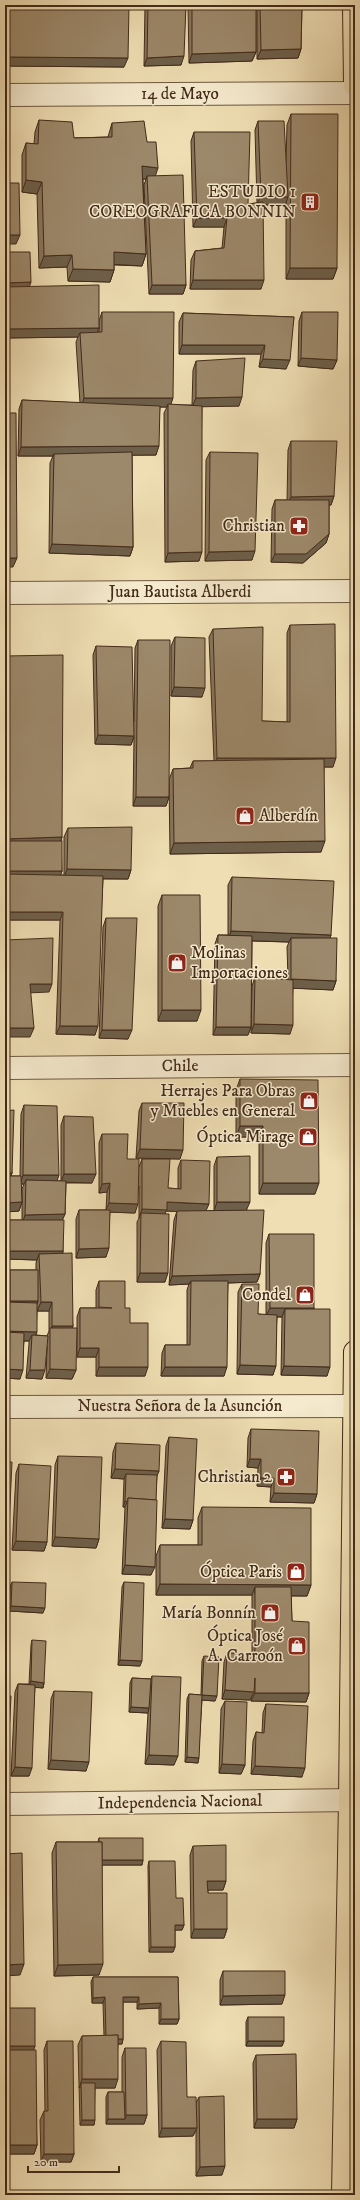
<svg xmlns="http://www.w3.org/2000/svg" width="360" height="2200" font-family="'IM FELL DW Pica',serif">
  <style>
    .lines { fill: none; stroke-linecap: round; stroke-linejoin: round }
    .minor-casing { stroke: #6e5840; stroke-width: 24 }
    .major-casing { stroke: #432b1a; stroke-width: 24 }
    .minor { stroke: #f5eace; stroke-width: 22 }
    .major { stroke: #efdeb3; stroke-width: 22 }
    .wall { fill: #86755b; stroke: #432b1a; fill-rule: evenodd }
    .shaded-wall { fill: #6d5f4a; stroke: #432b1a }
    .building { fill: #9c886a; stroke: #432b1a }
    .labels { text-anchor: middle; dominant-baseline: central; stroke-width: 3; stroke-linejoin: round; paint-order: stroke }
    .street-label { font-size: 17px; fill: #432b1a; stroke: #f5eace }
    .poi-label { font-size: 17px; fill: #432b1a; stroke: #f5eace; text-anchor: end }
  </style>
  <rect width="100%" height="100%" fill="#efdeb3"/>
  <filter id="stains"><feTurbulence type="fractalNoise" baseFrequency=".005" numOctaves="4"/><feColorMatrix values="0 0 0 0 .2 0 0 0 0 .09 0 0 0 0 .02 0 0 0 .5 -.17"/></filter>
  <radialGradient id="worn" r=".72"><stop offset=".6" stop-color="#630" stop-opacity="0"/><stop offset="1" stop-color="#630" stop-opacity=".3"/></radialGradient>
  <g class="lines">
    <g class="minor-casing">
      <g id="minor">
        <polyline points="5,95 355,93"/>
        <polyline points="5,593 355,591"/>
        <polyline points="5,1068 355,1065"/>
        <polyline points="5,1407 355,1406"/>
        <polyline points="5,1804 355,1800"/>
      </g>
    </g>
    <g class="major-casing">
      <g id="major">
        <polyline points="354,5 355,85"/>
        <polyline points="343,2195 350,1800 355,1352"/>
      </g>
    </g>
    <use href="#minor" class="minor"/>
    <use href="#major" class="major"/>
  </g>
  <g class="wall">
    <polygon points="5,5 124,67 5,66 6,57"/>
    <polygon points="145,5 186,5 181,65 144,66"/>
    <polygon points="188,5 256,5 256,52 252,61 189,63"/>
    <polygon points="257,5 302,5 301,49 298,58 257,59"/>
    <polygon points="291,114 337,268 333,279 286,279 286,202 285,206 263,205 261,289 190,289 191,260 195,251 222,248 224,227 193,227 191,141 194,132 248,204 257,203 255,130 258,121 286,162 287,125"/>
    <polygon points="39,120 74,138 108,137 112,123 147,142 155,176 186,285 183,294 149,294 144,185 146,179 143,179 146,254 142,266 114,265 114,270 110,282 68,281 67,267 39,268 37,194 22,192 22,155 26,143 34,144 35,132"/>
    <polygon points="5,252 29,286 97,332 99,332 99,321 102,312 171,405 192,405 193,370 196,361 239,406 202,406 199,561 165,562 164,413 167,407 160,407 156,455 132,455 133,547 130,556 49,553 50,463 53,456 18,456 19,409 22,400 80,403 76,342 78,337 5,338"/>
    <polygon points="302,312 337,360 333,369 298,366 299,321"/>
    <polygon points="183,313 294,317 286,369 259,367 261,354 179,354 179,322"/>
    <polygon points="291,441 334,496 331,505 329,505 329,534 326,543 303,563 271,562 272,509 275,500 287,500 288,450"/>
    <polygon points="210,452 252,560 205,561 206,460"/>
    <polygon points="290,625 333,767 324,767 321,852 170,854 169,780 173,769 190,768 193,761 214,761 209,637 213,629 262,721 287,722 287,633"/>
    <polygon points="175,637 202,697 171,696 171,646"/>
    <polygon points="138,640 169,797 166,806 133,806 134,737 131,745 95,744 93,655 96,646 134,722 135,648"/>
    <polygon points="5,656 62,837 61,841 62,871 60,875 64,875 64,837 68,828 131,870 128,879 103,879 95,1035 56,1034 60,920 5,920"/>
    <polygon points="232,877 331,935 330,938 336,981 333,990 293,988 290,1034 251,1033 252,986 255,977 288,979 287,947 289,942 252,941 251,1027 248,1035 213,1035 215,944 218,935 228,935 228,885"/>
    <polygon points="162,895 197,1021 158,1021 158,906"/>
    <polygon points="106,918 128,1039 99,1038 103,927"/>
    <polygon points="240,1079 315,1194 259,1194 259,1137 236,1137 236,1090"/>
    <polygon points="142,1103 180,1159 136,1158 139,1111"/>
    <path d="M24,1105L57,1181H61V1125L64,1116L92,1183H66L65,1214L62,1220L63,1251V1253L73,1326L72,1328L76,1370L72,1379L46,1378L47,1347L42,1379L26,1378L29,1344V1341H24L20,1379L5,1378L7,1279L10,1270H36V1263L37,1260L6,1259V1229L9,1220H22V1189L24,1184H21L22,1202L19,1211L5,1212V1111L12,1173L11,1176H20L21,1114ZM37,1311H49V1331L47,1336L36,1335Z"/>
    <polygon points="102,1134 127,1159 139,1167 142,1159 168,1188 178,1189 178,1168 181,1160 206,1211 214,1211 214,1166 217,1157 247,1210 260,1274 257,1282 228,1283 224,1376 161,1376 162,1353 165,1345 187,1345 187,1290 189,1284 169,1285 174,1220 177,1211 166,1211 165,1214 165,1282 137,1282 137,1222 139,1218 139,1186 135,1213 110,1212 106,1257 76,1258 76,1219 79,1210 106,1210 107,1192 99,1193 99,1143"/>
    <polygon points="269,1234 314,1308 314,1309 327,1376 281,1375 282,1317 277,1317 273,1375 237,1374 238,1292 242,1284 258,1314 266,1315 266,1243"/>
    <polygon points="99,1281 125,1308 145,1376 96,1376 96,1357 77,1357 77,1317 80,1308 96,1308 96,1290"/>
    <polygon points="251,1429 317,1494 314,1503 270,1502 271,1487 257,1486 258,1468 247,1467 248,1438"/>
    <polygon points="169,1437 193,1520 190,1529 162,1528 166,1446"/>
    <polygon points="116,1443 159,1471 157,1475 151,1575 122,1574 125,1507 123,1507 124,1479 111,1478 113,1452"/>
    <polygon points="58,1456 99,1539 96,1548 52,1546 55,1465"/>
    <polygon points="19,1464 47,1542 44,1551 12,1550 16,1473"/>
    <polygon points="202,1507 311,1585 307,1596 291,1596 292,1621 309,1693 306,1702 251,1701 251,1697 250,1700 222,1699 224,1662 227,1653 252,1654 252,1595 156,1595 156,1556 160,1545 198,1545 198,1518"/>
    <polygon points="12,1582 43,1613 9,1611 10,1587"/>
    <polygon points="124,1582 140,1666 118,1665 122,1587"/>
    <polygon points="32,1640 44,1683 43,1688 35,1687 29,1776 11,1776 15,1692 18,1684 29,1684 31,1645"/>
    <polygon points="204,1656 215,1701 202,1700 198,1763 185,1762 187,1699 189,1694 201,1695 202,1661"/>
    <polygon points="152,1676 174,1765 145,1764 148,1713 129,1712 130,1683 132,1678 151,1679"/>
    <polygon points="54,1691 86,1771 48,1769 51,1699"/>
    <polygon points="225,1701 245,1765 241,1774 219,1773 221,1709"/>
    <polygon points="266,1704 302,1777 251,1774 253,1741 256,1732 262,1733 263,1713"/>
    <polygon points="99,1838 143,1860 142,1865 102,1865 99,1975 54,1976 52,1853 56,1842 98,1842"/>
    <polygon points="193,1846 226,1881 223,1890 208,1890 208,1893 227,1929 224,1938 191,1938 190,1855"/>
    <polygon points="149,1861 176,1898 184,1925 182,1930 175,1930 175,1947 173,1952 149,1952 148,1866"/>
    <polygon points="223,1971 282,2004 220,2005 220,1980"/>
    <polygon points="93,1977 178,1977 179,2019 177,2024 159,2024 159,2008 137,2009 137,2002 123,2002 123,2039 122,2044 118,2044 115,2088 95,2088 94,2125 80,2125 78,2045 82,2036 104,2036 103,2003 92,2003 91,1982"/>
    <polygon points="5,2008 34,2050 37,2145 34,2154 7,2154 6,2059 7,2055"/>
    <polygon points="248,2017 284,2041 282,2046 246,2046 246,2022"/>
    <polygon points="47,2041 74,2154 71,2162 41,2162 40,2120 44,2111 45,2111 44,2050"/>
    <polygon points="161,2041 187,2097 196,2103 199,2097 222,2175 196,2176 196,2130 193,2136 159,2137 157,2050"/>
    <polygon points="125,2048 147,2115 144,2124 106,2124 106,2097 108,2092 122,2092 122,2057"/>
    <polygon points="256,2055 297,2119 294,2128 254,2128 253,2063"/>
  </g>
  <g class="shaded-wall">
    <polygon points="5,48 10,48 6,57 5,56"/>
    <polygon points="301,49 298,58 257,59 261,50"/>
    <polygon points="256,52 252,61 189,63 192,54"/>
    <polygon points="184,56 181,65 144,66 147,58"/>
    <polygon points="8,57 128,58 124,67 5,66"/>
    <polygon points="142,166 158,168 154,180 147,176 146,179 138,179"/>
    <polygon points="26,180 42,182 37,194 22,192"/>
    <polygon points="261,196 288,197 285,206 257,204"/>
    <polygon points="197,218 227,218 224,227 193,227"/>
    <polygon points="5,235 20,235 16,244 5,244"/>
    <polygon points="114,252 146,254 142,266 109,264"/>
    <polygon points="72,255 67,267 39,268 44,256"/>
    <polygon points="290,268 337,268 333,279 286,279"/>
    <polygon points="73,269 114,270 110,282 68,281"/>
    <polygon points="193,280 264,280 261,289 190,289"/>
    <polygon points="31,282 28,291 5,292 5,283"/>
    <polygon points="152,285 186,285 183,294 149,294"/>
    <polygon points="99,328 96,336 80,333 78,337 5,338 5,329"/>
    <polygon points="182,345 265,345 261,354 179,354"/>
    <polygon points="301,358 337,360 333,369 298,366"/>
    <polygon points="263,359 290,360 286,369 259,367"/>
    <polygon points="242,397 239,406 192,407 196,398"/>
    <polygon points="84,398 173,398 170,407 168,404 167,407 81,407"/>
    <polygon points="159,446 156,455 54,456 54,454 53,456 18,456 21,447"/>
    <polygon points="334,496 331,505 287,505 291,497"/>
    <polygon points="329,534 326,543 303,563 271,562 275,554"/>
    <polygon points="52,544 133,547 130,556 49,553"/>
    <polygon points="255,551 252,560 205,561 209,552"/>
    <polygon points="202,552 199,561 165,562 168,553"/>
    <polygon points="5,558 17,558 13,567 5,567"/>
    <polygon points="174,687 205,688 202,697 171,696"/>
    <polygon points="98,735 134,736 131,745 95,744"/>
    <polygon points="217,758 336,758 333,767 214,766"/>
    <polygon points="136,797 169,797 166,806 133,806"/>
    <polygon points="62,837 59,846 5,847 5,839"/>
    <polygon points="325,841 321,852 170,854 174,843"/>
    <polygon points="67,869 131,870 128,879 64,878"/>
    <polygon points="5,871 62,871 59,880 5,880"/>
    <polygon points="5,912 63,912 60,920 5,920"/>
    <polygon points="231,931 331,935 328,944 291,938 289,942 228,940"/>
    <polygon points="291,979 336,981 333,990 288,988"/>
    <polygon points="30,984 52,984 49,992 27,993"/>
    <polygon points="162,1010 201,1010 197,1021 158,1021"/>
    <polygon points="254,1024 293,1025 290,1034 251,1033"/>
    <polygon points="60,1026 98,1026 95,1035 56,1034"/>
    <polygon points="216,1027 251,1027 248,1035 213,1035"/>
    <polygon points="5,1028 34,1028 30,1037 5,1037"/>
    <polygon points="102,1030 132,1030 128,1039 99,1038"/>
    <polygon points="240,1126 263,1126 259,1137 236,1137"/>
    <polygon points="140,1149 183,1150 180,1159 136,1158"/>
    <polygon points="5,1173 12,1173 8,1182 5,1182"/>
    <polygon points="64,1174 96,1174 92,1183 61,1182"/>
    <polygon points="23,1175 59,1175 56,1184 26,1180 24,1184 20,1184"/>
    <polygon points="110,1183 107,1192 99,1193 102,1184"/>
    <polygon points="263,1183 319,1183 315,1194 259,1194"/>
    <polygon points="22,1202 19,1211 5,1212 5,1203"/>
    <polygon points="167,1202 209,1204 205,1213 166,1211 163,1219 141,1213 139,1218 142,1209"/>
    <polygon points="217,1202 250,1202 246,1211 214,1211"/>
    <polygon points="109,1203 138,1204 135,1213 105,1212"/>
    <polygon points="65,1214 61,1223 22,1224 25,1215"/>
    <polygon points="109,1248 106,1257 76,1258 79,1249"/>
    <polygon points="9,1251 63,1251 60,1260 39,1254 37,1260 6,1259"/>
    <polygon points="140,1273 168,1273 165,1282 137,1282"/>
    <polygon points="260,1274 257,1282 191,1284 191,1281 189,1284 169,1285 172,1276"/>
    <polygon points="10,1301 38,1301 35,1310 7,1310"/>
    <polygon points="41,1302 52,1302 49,1311 37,1311"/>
    <polygon points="270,1308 314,1308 311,1317 285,1309 282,1317 266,1316"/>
    <polygon points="52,1326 73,1326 70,1335 50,1331"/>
    <polygon points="5,1331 37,1332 33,1341 32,1335 29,1341 5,1340"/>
    <polygon points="80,1348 99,1348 96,1357 77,1357"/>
    <polygon points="240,1365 276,1366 273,1375 237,1374"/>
    <polygon points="284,1366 330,1367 327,1376 281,1375"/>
    <polygon points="99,1367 148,1367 145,1376 96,1376"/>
    <polygon points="165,1367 227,1367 224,1376 161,1376"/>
    <polygon points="5,1369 23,1370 20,1379 5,1378"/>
    <polygon points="50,1369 76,1370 72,1379 46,1378"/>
    <polygon points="30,1370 45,1370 42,1379 26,1378"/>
    <polygon points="250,1459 261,1459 258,1468 247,1467"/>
    <polygon points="115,1469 159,1471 155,1480 126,1474 124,1479 111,1478"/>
    <polygon points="261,1478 274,1478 271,1487 257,1486"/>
    <polygon points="274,1493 317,1494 314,1503 270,1502"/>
    <polygon points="125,1501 127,1502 125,1507 123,1507"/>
    <polygon points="165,1519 193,1520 190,1529 162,1528"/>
    <polygon points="5,1527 9,1527 6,1536 5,1536"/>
    <polygon points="55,1537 99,1539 96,1548 52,1546"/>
    <polygon points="16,1541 47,1542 44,1551 12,1550"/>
    <polygon points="125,1565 155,1567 151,1575 122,1574"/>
    <polygon points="160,1584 311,1585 307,1596 255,1595 255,1587 252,1595 156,1595"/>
    <polygon points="11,1606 45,1608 43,1613 9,1611"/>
    <polygon points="120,1660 142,1661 140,1666 118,1665"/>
    <polygon points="31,1681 44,1683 43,1688 29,1687"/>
    <polygon points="225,1690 254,1692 250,1700 222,1699"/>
    <polygon points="255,1693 309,1693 306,1702 251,1701"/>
    <polygon points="202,1695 217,1696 215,1701 201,1700"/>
    <polygon points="131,1707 149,1708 148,1713 129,1712"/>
    <polygon points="5,1754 8,1754 5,1763"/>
    <polygon points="149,1755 178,1756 174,1765 145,1764"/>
    <polygon points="187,1757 199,1758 198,1763 185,1762"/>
    <polygon points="51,1760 89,1762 86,1771 48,1769"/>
    <polygon points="222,1764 245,1765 241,1774 219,1773"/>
    <polygon points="255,1766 305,1768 302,1777 251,1774"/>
    <polygon points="15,1767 32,1768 29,1776 11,1776"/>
    <polygon points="100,1860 143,1860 142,1865 98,1865"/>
    <polygon points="207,1881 226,1881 223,1890 204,1890"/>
    <polygon points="175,1925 184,1925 182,1930 173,1930"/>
    <polygon points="194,1929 227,1929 224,1938 191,1938"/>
    <polygon points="151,1947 175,1947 173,1952 149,1952"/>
    <polygon points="24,1964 20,1975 5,1976 5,1965"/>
    <polygon points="103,1964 99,1975 54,1976 58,1965"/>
    <polygon points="285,1995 282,2004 220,2005 223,1996"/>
    <polygon points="105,1997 103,2003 92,2003 93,1998"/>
    <polygon points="123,1997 139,1997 137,2002 121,2002"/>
    <polygon points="161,2003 159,2008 137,2009 139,2004"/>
    <polygon points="161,2019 179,2019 177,2024 159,2024"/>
    <polygon points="106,2039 123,2039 122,2044 104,2044"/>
    <polygon points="248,2041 284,2041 282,2046 246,2046"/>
    <polygon points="5,2046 35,2046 32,2055 9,2050 7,2055 5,2055"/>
    <polygon points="82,2079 118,2079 115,2088 81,2088 81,2083 79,2088"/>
    <polygon points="126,2115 147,2115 144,2124 106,2124 108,2119 125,2119"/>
    <polygon points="257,2119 297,2119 294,2128 254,2128"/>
    <polygon points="82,2120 95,2120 94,2125 80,2125"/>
    <polygon points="162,2128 197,2128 193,2136 159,2137"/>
    <polygon points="10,2145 37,2145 34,2154 7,2154"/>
    <polygon points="44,2154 74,2154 71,2162 41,2162"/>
    <polygon points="225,2166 222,2175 196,2176 200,2167"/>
  </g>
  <g class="building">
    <polygon points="5,5 129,5 128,58 8,57 10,48 5,48"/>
    <polygon points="148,5 186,5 184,56 147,58"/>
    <polygon points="192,5 256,5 256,52 192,54"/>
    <polygon points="260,5 302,5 301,49 261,50"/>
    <polygon points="291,114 338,114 337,268 290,268"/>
    <polygon points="39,120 72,122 74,138 112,137 112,123 144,121 147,142 156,142 158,168 142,166 146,254 114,252 114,270 73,269 72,255 44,256 42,182 26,180 26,143 38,144"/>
    <polygon points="258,121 284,121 288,197 261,196"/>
    <polygon points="194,132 250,132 248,204 263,202 264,280 193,280 195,251 224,248 227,218 197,218"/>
    <polygon points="183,175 186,285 152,285 147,176"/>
    <polygon points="5,183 19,183 20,235 5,235"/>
    <polygon points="5,252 30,252 31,282 5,283"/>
    <polygon points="99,285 99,328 5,329 5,287"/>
    <polygon points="102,312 174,312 173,398 84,398 80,333 102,332"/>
    <polygon points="302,312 338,312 337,360 301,358"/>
    <polygon points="183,313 294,317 290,360 263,359 265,345 182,345"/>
    <polygon points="245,358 242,397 196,398 196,361"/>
    <polygon points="22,400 160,406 159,446 21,447"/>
    <polygon points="168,404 202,406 202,552 168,553"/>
    <polygon points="5,413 16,413 17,558 5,558"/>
    <polygon points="291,441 337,441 334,496 291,497"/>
    <polygon points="132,452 133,547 52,544 54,454"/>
    <polygon points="210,452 258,453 255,551 209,552"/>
    <polygon points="275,500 329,500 329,534 306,554 275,554"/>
    <polygon points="335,624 336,758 217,758 213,629 263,627 262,721 290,722 290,625"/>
    <polygon points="175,637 205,638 205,688 174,687"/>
    <polygon points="138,640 170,640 169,797 136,797"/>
    <polygon points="96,646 132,647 134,736 98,735"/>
    <polygon points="63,655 62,837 5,839 5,656"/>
    <polygon points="324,759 325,841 174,843 173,769 193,768 193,761"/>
    <polygon points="132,827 131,870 67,869 68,828"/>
    <rect x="5" y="841" width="57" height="30"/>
    <polygon points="5,874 103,876 98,1026 60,1026 63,912 5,912"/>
    <polygon points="232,877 334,881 331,935 231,931"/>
    <polygon points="162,895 200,895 201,1010 162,1010"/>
    <polygon points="106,918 137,918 132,1030 102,1030"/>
    <polygon points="218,935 252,936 251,1027 216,1027"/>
    <polygon points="53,938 52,984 30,984 34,1028 5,1028 5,940"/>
    <polygon points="291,938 337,938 336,981 291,979"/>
    <polygon points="255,977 293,980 293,1025 254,1024"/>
    <polygon points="240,1079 318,1080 319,1183 263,1183 263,1126 240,1126"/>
    <polygon points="142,1103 184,1103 183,1150 140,1149"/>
    <polygon points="24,1105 57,1106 59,1175 23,1175"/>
    <polygon points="14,1110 12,1173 5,1173 5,1111"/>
    <polygon points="64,1116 93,1117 96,1174 64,1174"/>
    <polygon points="102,1134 128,1134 127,1159 139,1159 138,1204 109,1203 110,1183 102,1184"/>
    <polygon points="250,1156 250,1202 217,1202 217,1157"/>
    <polygon points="142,1159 170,1159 168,1188 181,1189 181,1160 210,1161 209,1204 167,1202 167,1210 142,1209"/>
    <polygon points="5,1176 21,1176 22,1202 5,1203"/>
    <polygon points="26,1180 66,1181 65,1214 25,1215"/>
    <polygon points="79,1210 110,1210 109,1248 79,1249"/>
    <polygon points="264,1210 260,1274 172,1276 177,1211"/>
    <polygon points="141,1213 169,1214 168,1273 140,1273"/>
    <polygon points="5,1217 7,1218 5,1249"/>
    <polygon points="9,1220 64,1220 63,1251 9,1251"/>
    <polygon points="269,1234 314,1234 314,1308 270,1308"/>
    <polygon points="72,1253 73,1326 52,1326 52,1302 41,1302 39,1254"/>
    <rect x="10" y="1270" width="28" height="31"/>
    <polygon points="99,1281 125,1281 125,1308 130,1308 130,1323 148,1323 148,1367 99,1367 99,1348 80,1348 80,1308 112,1308 99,1307"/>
    <polygon points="191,1281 228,1281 227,1367 165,1367 165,1345 190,1345"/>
    <polygon points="5,1282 7,1282 7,1302 37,1303 37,1332 5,1331"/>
    <polygon points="242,1284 259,1284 258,1314 277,1315 276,1366 240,1365"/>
    <polygon points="285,1309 330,1309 330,1367 284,1366"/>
    <polygon points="50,1328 77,1328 76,1370 50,1369"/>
    <polygon points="5,1332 24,1333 23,1370 5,1369"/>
    <polygon points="32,1335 48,1336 45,1370 30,1370"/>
    <polygon points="251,1429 319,1431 317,1494 274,1493 274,1478 261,1478 261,1459 250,1459"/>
    <polygon points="169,1437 197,1439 193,1520 165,1519"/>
    <polygon points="116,1443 160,1445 159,1471 115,1469"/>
    <polygon points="58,1456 102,1457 99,1539 55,1537"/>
    <polygon points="5,1462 12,1462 9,1527 5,1527"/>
    <polygon points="19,1464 51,1466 47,1542 16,1541"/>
    <polygon points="126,1474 157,1475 156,1500 128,1498 127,1502 125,1501"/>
    <polygon points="128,1498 157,1500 155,1567 125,1565"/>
    <polygon points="202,1507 311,1508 311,1585 160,1584 160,1545 202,1545"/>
    <polygon points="12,1582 46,1583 45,1608 11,1606"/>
    <polygon points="124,1582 144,1583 142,1661 120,1660"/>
    <polygon points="255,1587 291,1587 292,1621 309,1622 309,1693 255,1693 255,1678 254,1692 225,1690 227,1653 255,1654"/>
    <polygon points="32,1640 46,1641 44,1683 31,1681"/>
    <polygon points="204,1656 219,1657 217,1696 202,1695 199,1758 187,1757 189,1694 202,1695"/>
    <polygon points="152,1676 181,1677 178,1756 149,1755"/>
    <polygon points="132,1678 151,1679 149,1708 131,1707"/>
    <polygon points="18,1684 35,1685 32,1768 15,1767"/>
    <polygon points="54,1691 92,1692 89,1762 51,1760"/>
    <polygon points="5,1696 11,1696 8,1754 5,1754"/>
    <polygon points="225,1701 247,1702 245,1765 222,1764"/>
    <polygon points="266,1704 308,1706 305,1768 255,1766 256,1732 264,1733"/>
    <polygon points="99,1838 143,1838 143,1860 102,1860 102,1842 99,1842"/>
    <polygon points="56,1842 102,1842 103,1964 58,1965"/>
    <polygon points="226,1845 226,1881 207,1881 208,1893 227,1893 227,1929 194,1929 193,1846"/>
    <polygon points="22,1853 24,1964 5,1965 5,1854"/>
    <polygon points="149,1861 175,1861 176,1898 183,1898 184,1925 175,1925 175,1947 151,1947"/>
    <polygon points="223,1971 285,1971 285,1995 223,1996"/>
    <polygon points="93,1977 178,1977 179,2019 161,2019 161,2003 139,2004 139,1997 123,1997 123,2039 118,2039 118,2035 106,2036 105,1997 93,1998"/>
    <rect x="5" y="2008" width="30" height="38"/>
    <rect x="248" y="2017" width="36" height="24"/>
    <polygon points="118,2035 118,2079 82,2079 82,2036"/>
    <polygon points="47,2041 73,2041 74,2154 44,2154 44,2111 48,2111"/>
    <polygon points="161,2041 186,2042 187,2097 196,2097 197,2128 162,2128"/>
    <polygon points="125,2048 146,2048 147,2115 126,2115"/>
    <polygon points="9,2050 36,2050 37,2145 10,2145"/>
    <polygon points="296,2054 297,2119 257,2119 256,2055"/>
    <polygon points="81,2083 95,2083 95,2120 82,2120"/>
    <polygon points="108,2092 124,2092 125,2119 108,2119"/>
    <polygon points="224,2096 225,2166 200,2167 199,2097"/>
  </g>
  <defs>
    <g id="building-square" transform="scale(1)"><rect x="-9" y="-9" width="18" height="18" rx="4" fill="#8f2418" stroke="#f5eace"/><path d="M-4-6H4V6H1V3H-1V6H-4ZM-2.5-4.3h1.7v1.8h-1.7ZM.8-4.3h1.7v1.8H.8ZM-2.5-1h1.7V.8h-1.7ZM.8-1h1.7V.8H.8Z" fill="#fff"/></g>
    <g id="pharmacy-square" transform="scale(1)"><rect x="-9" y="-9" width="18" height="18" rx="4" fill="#8f2418" stroke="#f5eace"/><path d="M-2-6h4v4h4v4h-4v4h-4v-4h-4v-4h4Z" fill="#fff"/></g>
    <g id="shop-square" transform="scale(1)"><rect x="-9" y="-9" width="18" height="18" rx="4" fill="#8f2418" stroke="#f5eace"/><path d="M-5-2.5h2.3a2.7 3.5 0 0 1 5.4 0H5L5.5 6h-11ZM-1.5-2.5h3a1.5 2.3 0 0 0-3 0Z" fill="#fff"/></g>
  </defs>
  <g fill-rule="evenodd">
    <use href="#building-square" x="310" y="202"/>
    <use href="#pharmacy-square" x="299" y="526"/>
    <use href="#shop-square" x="245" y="816"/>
    <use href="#shop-square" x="177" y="963"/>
    <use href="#shop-square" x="309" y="1101"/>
    <use href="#shop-square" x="308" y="1137"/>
    <use href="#shop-square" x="305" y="1295"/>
    <use href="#pharmacy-square" x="286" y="1477"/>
    <use href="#shop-square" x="296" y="1572"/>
    <use href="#shop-square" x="270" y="1613"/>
    <use href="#shop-square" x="297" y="1646"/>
  </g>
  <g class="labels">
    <g class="street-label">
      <text x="180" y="94">14 de Mayo</text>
      <text x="180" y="592">Juan Bautista Alberdi</text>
      <text transform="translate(180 1066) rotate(-1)">Chile</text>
      <text x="180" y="1406">Nuestra Señora de la Asunción</text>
      <text transform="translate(180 1802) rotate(-1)">Independencia Nacional</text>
    </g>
    <g class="poi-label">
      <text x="296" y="192">ESTUDIO 1<tspan x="296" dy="20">COREOGRAFICA BONNIN</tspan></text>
      <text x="285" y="526">Christian</text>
      <text x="259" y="816" text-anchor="start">Alberdín</text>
      <text x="191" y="953" text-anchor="start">Molinas<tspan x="191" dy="20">Importaciones</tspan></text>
      <text x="295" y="1091">Herrajes Para Obras<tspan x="295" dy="20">y Muebles en General</tspan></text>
      <text x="294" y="1137">Óptica Mirage</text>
      <text x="291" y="1295">Condel</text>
      <text x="272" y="1477">Christian 2</text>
      <text x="282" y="1572">Óptica Paris</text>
      <text x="256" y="1613">María Bonnín</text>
      <text x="283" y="1636">Óptica José<tspan x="283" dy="20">A. Carroón</tspan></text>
    </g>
  </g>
  <rect width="360" height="2200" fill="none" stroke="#efdeb3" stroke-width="20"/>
  <rect x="6" y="6" width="348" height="2188" fill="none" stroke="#432b1a" stroke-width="2"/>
  <rect x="10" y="10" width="340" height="2180" fill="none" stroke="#432b1a"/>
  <path d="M28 2166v6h91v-6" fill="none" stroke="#432b1a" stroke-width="2"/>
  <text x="34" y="2166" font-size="12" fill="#432b1a" stroke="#f5eace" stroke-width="3" paint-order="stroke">20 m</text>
  <rect width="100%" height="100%" filter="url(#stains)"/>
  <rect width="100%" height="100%" fill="url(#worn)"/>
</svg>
